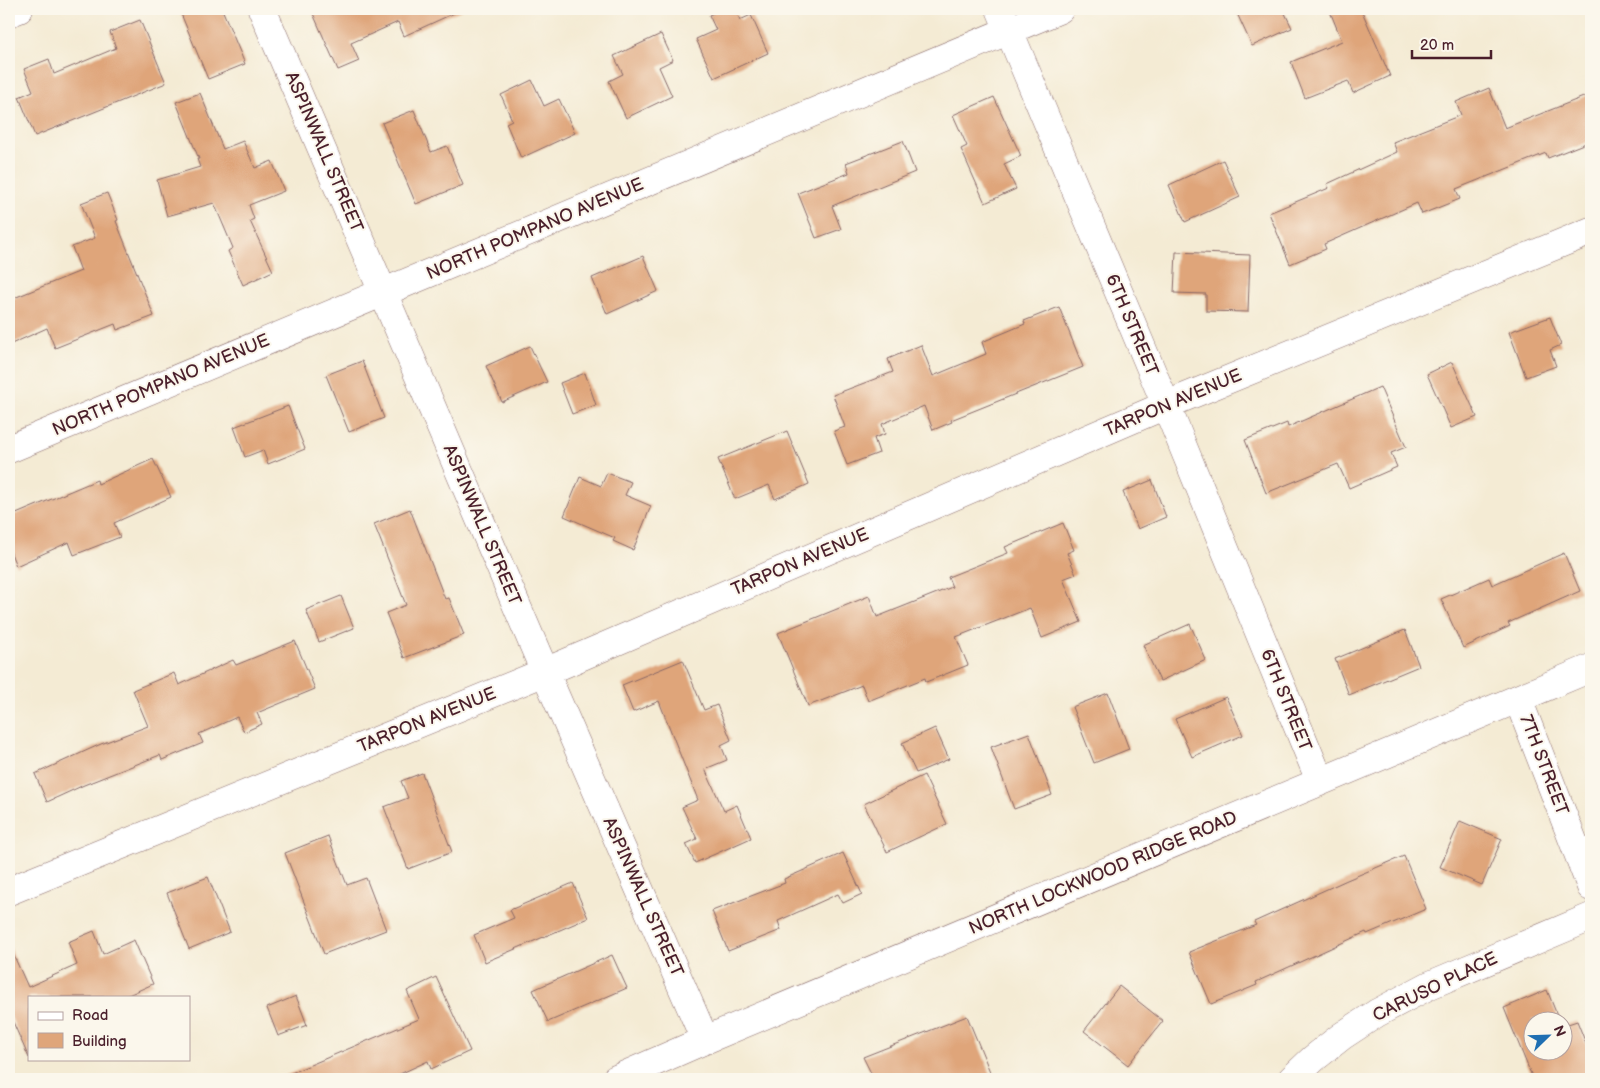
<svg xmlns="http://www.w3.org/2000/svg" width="1600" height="1088" font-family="'Balsamiq Sans',sans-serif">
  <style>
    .building { fill: #dfa57a }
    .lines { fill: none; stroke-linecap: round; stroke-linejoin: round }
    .street-casing { stroke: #866666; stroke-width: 29 }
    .secondary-casing { stroke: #866666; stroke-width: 29 }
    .street { stroke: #fff; stroke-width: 28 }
    .secondary { stroke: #fff; stroke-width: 28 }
    .labels { text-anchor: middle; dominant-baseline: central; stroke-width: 4; stroke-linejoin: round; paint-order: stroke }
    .street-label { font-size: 18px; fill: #4a1f2b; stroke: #fbf7ec }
  </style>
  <rect width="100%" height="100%" fill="#fbf7ec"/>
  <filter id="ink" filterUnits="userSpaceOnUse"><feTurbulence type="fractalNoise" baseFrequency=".02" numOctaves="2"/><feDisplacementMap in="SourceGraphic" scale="10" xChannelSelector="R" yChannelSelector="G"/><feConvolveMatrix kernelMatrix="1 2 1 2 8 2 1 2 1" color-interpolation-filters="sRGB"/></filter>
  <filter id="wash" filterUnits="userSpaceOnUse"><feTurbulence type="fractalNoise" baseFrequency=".0096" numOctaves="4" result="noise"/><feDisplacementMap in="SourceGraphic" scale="20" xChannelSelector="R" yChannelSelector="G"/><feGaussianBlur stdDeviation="1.12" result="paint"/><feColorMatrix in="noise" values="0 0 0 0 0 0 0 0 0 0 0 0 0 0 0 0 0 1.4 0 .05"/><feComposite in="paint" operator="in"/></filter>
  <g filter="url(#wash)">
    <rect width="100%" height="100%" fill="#f4ebd4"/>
    <g id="blocks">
      <g class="building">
        <polygon points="179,9 222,9 245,64 208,79"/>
        <polygon points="311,9 463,9 404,36 398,22 351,43 359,61 338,70"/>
        <polygon points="722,9 735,9 740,20 751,15 768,53 714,78 696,39 716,30 709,15"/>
        <polygon points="1235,9 1283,9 1292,28 1252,46"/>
        <polygon points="1329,9 1361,9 1390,76 1353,93 1348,81 1305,98 1291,62 1342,41"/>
        <polygon points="140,20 166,83 35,136 19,97 33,91 24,69 49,59 54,74 116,48 110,32"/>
        <polygon points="661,34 673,60 659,67 672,96 626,118 609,81 623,74 614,56"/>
        <polygon points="532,80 544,106 559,99 575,133 521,158 506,123 512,120 501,95"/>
        <polygon points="1489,88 1505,128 1591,94 1591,141 1548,158 1546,153 1456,189 1460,199 1422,214 1417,203 1324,244 1326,249 1290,264 1269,213 1329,188 1327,184 1397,152 1393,142 1461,115 1456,102"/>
        <polygon points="200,93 223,149 243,141 255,168 272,161 284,191 249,205 254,219 250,221 273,271 243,285 228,251 233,248 214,203 167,216 157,180 200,167 197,159 199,159 176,102"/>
        <polygon points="994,97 1021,156 1004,164 1016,189 985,203 961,149 967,146 953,115"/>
        <polygon points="414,110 431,152 447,146 463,185 416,204 382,123"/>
        <polygon points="903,141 915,172 832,206 841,229 816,238 798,193 849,173 846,163"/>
        <polygon points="1223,160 1240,197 1185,222 1169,185"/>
        <polygon points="107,193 118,220 116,221 154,316 117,330 115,324 55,348 47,328 9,345 9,300 81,271 72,247 95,238 81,203"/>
        <polygon points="1176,252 1250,255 1248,312 1206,311 1206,294 1174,293"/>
        <polygon points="643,256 658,291 607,314 592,278"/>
        <polygon points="1059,307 1083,367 951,420 952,422 933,430 924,406 882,424 885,434 874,438 879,453 847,465 834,431 845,427 833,395 893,372 888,359 921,345 933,376 986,354 982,342 1025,324 1024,321"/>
        <polygon points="1550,317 1561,345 1550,350 1556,366 1526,377 1509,332"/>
        <polygon points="530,346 547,382 502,402 486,366"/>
        <polygon points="362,361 384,418 349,432 326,375"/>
        <polygon points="1452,362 1477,417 1451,428 1427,374"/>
        <polygon points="585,373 596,405 572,414 560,383"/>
        <polygon points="1380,387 1406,447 1391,453 1397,467 1349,488 1338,464 1266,493 1245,440 1287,423 1288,427"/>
        <polygon points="288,406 305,449 268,464 263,450 245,457 234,427"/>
        <polygon points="787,431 809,484 775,499 769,485 735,499 718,459"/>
        <polygon points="153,459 171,497 114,523 120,537 74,555 69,542 16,566 9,548 9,517 97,480 98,484"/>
        <polygon points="607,473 631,482 625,495 651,506 633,550 613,541 615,538 564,516 580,477 601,486"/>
        <polygon points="1152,480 1166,517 1138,529 1123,492"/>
        <polygon points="410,509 445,599 449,598 464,635 404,658 386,613 406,605 374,524"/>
        <polygon points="1063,523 1074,550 1067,553 1076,574 1063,579 1081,622 1042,638 1030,608 956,637 968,665 926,682 925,678 868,701 862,685 808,706 778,633 869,596 877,617 952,587 948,577 1008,553 1005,547"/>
        <polygon points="1564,553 1580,591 1508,623 1510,626 1463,648 1441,599 1489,578 1492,585"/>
        <polygon points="341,596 354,628 319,642 306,610"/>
        <polygon points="1190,624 1206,660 1160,681 1143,645"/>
        <polygon points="1405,630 1419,666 1349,695 1335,659"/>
        <polygon points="295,641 315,689 257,713 262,724 244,732 237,717 199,734 203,743 162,760 160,755 84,785 47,802 35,774 101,744 148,726 133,690 174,673 179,685 233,660 236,665"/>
        <polygon points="683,660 704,710 717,705 731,740 721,745 727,760 705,769 724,811 737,805 751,838 695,863 686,844 697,839 682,807 698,800 659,701 633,712 622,685"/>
        <polygon points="1108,693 1129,749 1094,763 1072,707"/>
        <polygon points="1226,697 1243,735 1192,757 1175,719"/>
        <polygon points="935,728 949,759 916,773 902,743"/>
        <polygon points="1029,733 1052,795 1014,809 991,747"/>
        <polygon points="422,773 452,852 408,869 384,807 408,798 401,781"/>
        <polygon points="924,775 947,824 887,852 864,804"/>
        <polygon points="1460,821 1502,839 1482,885 1440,867"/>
        <polygon points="328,836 347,885 366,878 386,930 324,954 285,853"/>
        <polygon points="843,853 862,894 843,903 838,894 778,921 781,930 728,951 712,911 785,883 784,879"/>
        <polygon points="1404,856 1426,909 1367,934 1366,932 1256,982 1257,985 1211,1004 1189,952 1256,925 1254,922 1347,880"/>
        <polygon points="208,877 230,932 189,949 167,893"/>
        <polygon points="573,883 588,918 485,962 474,935 514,918 510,910"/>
        <polygon points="94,931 103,954 134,940 153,984 124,997 29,997 29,1058 9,1013 9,945 28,987 77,965 68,942"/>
        <polygon points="612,955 627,988 548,1022 533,990"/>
        <polygon points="436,977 470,1051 431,1069 428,1061 389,1079 277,1079 419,1019 407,991"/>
        <polygon points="1119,986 1163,1021 1128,1065 1084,1031"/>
        <polygon points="1547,990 1559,1020 1532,1020 1532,1050 1562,1050 1562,1026 1577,1021 1591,1056 1591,1079 1533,1079 1504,1008"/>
        <polygon points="296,996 307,1025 278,1036 267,1008"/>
        <polygon points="967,1016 993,1079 874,1079 863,1057"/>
      </g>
    </g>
  </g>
  <g filter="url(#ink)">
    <use href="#blocks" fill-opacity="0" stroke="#866666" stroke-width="1"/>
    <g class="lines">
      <g class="street-casing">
        <g id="street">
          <polyline points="262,9 545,672 705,1040"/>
          <polyline points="1000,9 1166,405 1320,781"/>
          <polyline points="9,13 19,9"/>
          <polyline points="9,449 1060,9"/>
          <polyline points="1518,699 1591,887"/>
          <polyline points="9,891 545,672 1166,405 1591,231"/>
          <polyline points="1292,1079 1313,1059 1342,1036 1377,1013 1430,985 1591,917"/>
        </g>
      </g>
      <g class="secondary-casing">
        <polyline id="secondary" points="616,1079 705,1040 1591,668"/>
      </g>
      <use href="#street" class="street"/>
      <use href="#secondary" class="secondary"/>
    </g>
  </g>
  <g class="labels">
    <g class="street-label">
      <text transform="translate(324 152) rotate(67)">ASPINWALL STREET</text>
      <text transform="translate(535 229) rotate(-23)">NORTH POMPANO AVENUE</text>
      <text transform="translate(1132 325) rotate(67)">6TH STREET</text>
      <text transform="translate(161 385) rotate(-23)">NORTH POMPANO AVENUE</text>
      <text transform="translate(1173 403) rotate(-23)">TARPON AVENUE</text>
      <text transform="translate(482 525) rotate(67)">ASPINWALL STREET</text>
      <text transform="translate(800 562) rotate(-23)">TARPON AVENUE</text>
      <text transform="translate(1286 700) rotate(68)">6TH STREET</text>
      <text transform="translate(427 720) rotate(-22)">TARPON AVENUE</text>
      <text transform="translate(1544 765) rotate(69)">7TH STREET</text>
      <text transform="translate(1103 873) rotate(-23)">NORTH LOCKWOOD RIDGE ROAD</text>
      <text transform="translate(643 897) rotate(66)">ASPINWALL STREET</text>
      <text transform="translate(1435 987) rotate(-26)">CARUSO PLACE</text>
    </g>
  </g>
  <rect width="1600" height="1088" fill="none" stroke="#fbf7ec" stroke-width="30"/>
  <rect x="28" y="996" width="162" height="65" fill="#fbf7ec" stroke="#b4a19f"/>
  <rect x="38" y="1012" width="25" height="8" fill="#ffffff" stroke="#b4a19f"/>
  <text x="72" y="1020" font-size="15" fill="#4a1f2b">Road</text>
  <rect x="38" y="1033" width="25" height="15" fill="#dfa57a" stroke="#b4a19f"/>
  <text x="72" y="1046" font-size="15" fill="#4a1f2b">Building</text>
  <g transform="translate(1548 1036) rotate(67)"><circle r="24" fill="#fbf7ec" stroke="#b4a19f"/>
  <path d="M0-4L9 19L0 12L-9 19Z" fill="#1f6fb2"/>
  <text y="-8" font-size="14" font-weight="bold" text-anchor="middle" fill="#4a1f2b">N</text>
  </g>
  <path d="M1412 50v8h79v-8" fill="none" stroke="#4a1f2b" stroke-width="2.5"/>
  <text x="1420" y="50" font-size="15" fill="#4a1f2b" stroke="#fbf7ec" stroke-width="4" paint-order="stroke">20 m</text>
</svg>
